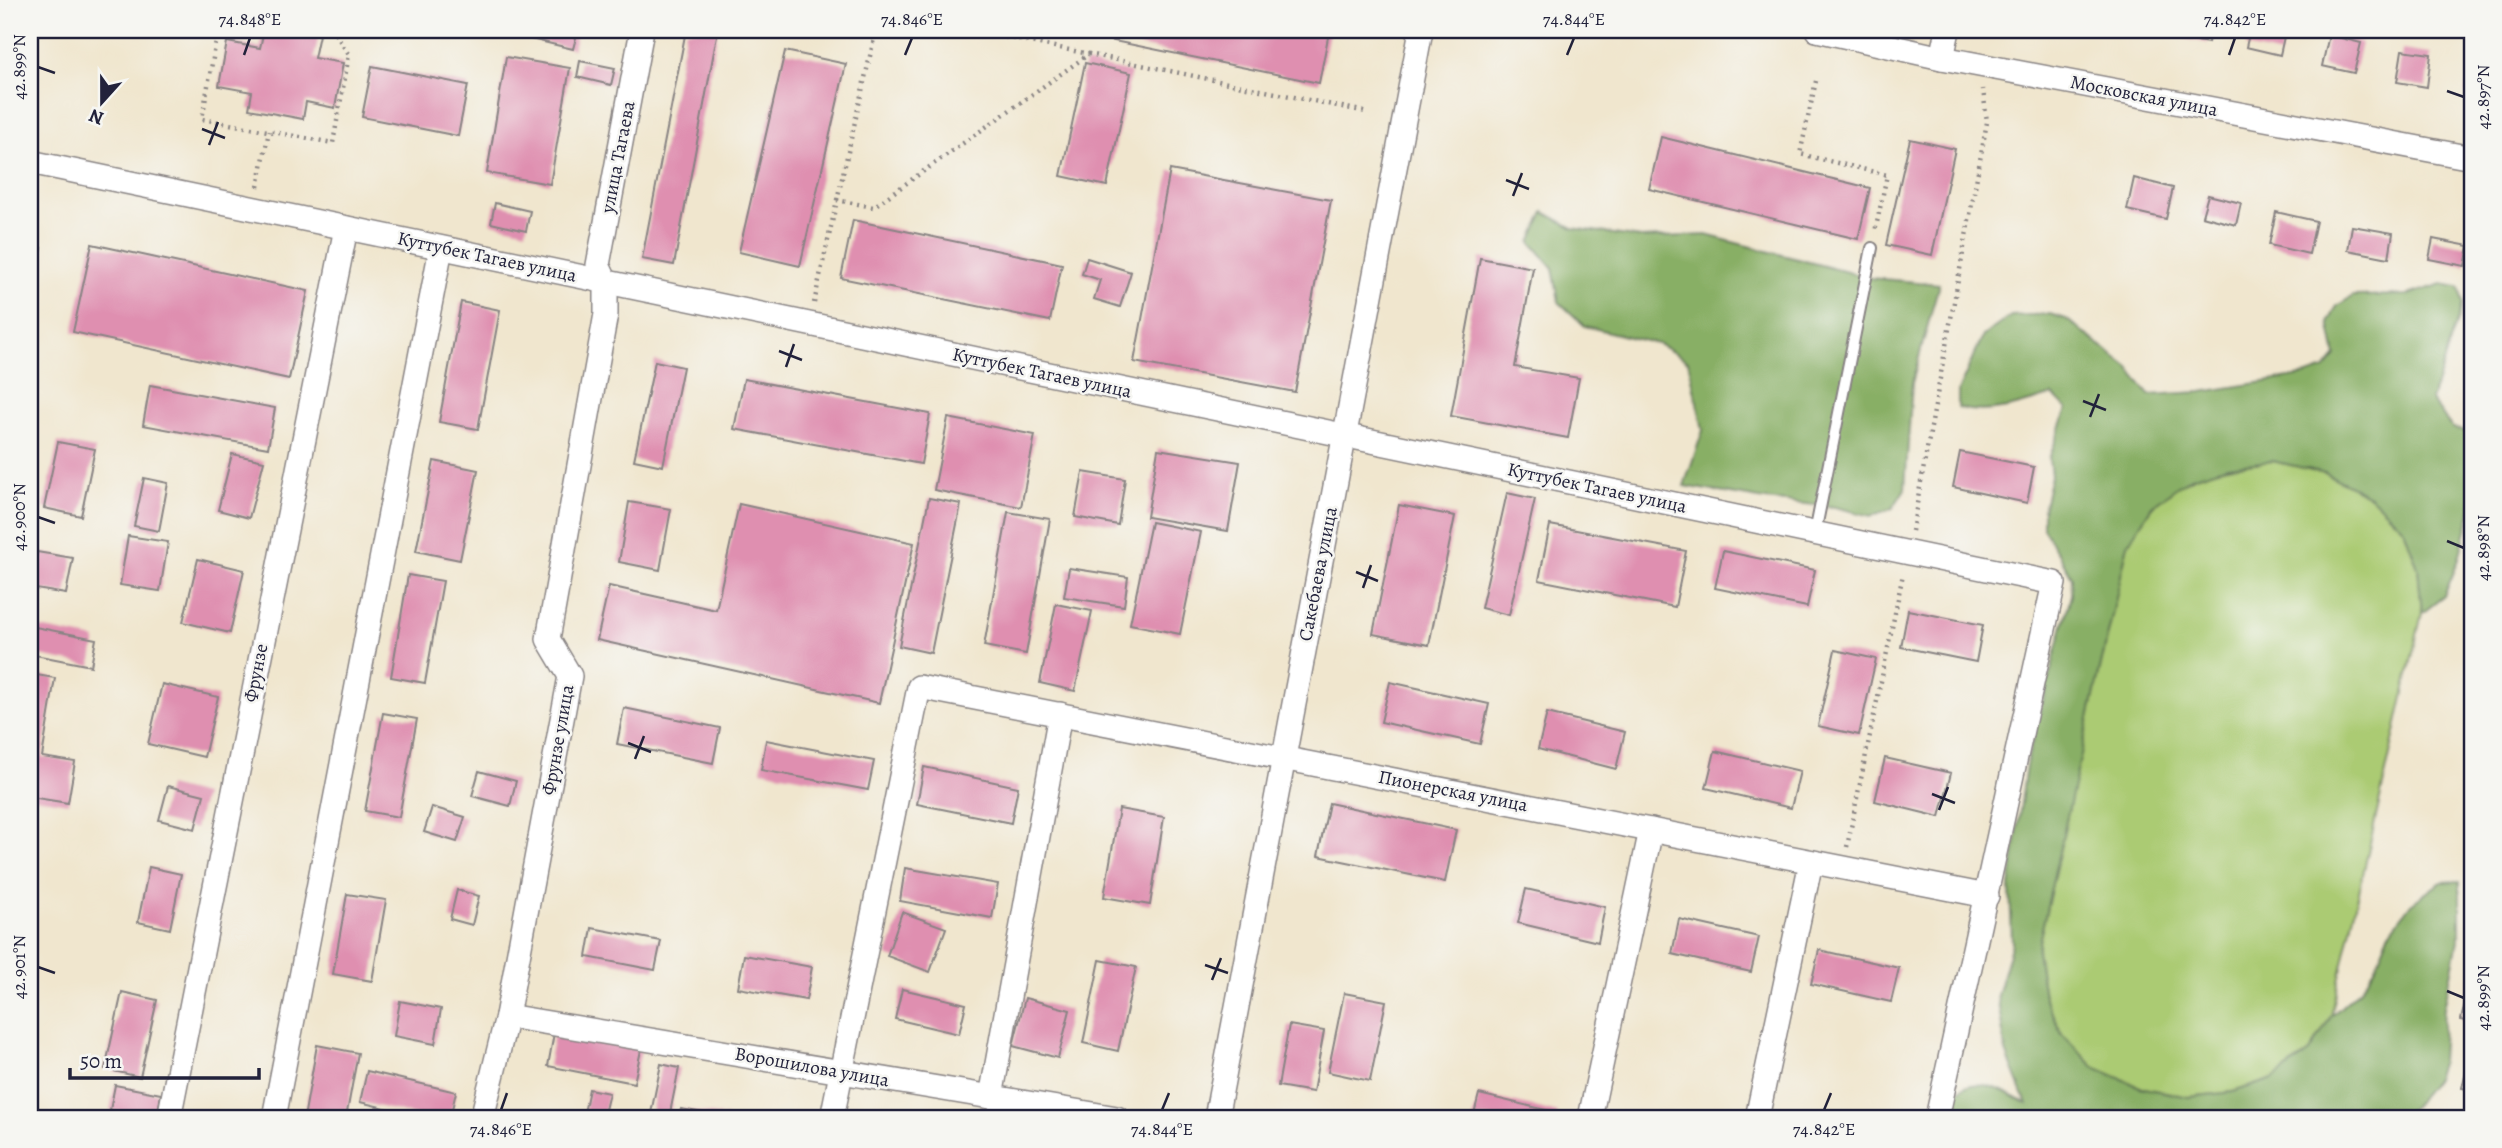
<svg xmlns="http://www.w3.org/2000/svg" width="2502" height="1148" font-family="Alegreya,serif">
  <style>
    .green { fill: #abcb73; stroke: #667657; stroke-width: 2 }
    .forest { fill: #88af65; stroke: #556850; stroke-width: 2 }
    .building { fill: #df8fb0 }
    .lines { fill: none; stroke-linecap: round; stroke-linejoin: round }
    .service-casing { stroke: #898484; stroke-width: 14 }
    .minor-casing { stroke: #898484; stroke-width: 26 }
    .path { stroke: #898484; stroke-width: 4.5; stroke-dasharray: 2 5; stroke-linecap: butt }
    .service { stroke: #fff; stroke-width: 10 }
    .minor { stroke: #fff; stroke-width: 23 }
    .ticks { fill: none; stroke: #22223b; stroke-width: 2.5 }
    .labels { text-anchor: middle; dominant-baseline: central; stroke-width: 5; stroke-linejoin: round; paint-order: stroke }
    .street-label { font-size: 19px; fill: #22223b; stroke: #f6f6f2 }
    .neatline { fill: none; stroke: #22223b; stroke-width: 2.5 }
    .ticks-label { font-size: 18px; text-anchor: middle; fill: #22223b }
  </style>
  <rect width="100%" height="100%" fill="#f6f6f2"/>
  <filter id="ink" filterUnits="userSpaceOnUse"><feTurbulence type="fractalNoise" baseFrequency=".0143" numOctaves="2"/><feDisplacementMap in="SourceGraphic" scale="14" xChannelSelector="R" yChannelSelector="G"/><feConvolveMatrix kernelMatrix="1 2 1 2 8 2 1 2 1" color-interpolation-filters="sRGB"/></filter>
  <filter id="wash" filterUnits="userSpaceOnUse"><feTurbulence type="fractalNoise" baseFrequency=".00686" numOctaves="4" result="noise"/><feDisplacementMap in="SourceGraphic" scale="28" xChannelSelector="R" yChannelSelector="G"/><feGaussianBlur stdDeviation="1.57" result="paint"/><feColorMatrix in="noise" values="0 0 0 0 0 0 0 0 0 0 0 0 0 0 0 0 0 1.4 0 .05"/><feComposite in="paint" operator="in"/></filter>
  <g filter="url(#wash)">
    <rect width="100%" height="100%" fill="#f0e6ce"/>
    <path class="green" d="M2273,461L2325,473L2370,496L2404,529L2418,568L2422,613L2331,1016L2310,1052L2273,1079L2233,1092L2188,1097L2140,1087L2094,1067L2062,1034L2044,997L2037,951L2128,544C2136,532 2143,517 2152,507C2184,471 2228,465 2273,461Z"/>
    <g class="forest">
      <polygon points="1544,212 1573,228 1641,238 1706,235 1870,278 1939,284 1912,383 1905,489 1893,508 1871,516 1835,507 1765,500 1684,486 1703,430 1688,361 1658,344 1585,326 1559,302 1553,268 1531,242"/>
      <path d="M2442,284L2459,287L2463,303L2431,400L2453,429L2472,433V508L2458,562L2444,596L2422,613L2418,568L2404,529L2370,496L2325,473L2273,461L2227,466L2189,478L2152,506L2128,544L2037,951L2044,997L2062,1034L2094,1067L2140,1087L2188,1097L2233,1092L2273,1079L2310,1052L2331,1016L2361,989L2375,968L2389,934L2411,904L2441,882L2460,881V932L2444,1008L2441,1061L2435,1078L2412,1108L2398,1118H1944C1946,1112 1948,1103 1952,1098C1971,1070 2006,1092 2027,1104L2006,1052L1997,995L2012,943L2010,886L2026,765L2071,595L2072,577L2043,528V510L2051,476L2049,459L2067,409L2053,395C2022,405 1990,416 1958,408V391L1983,336L2011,316L2050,314L2066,319L2129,368L2149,395L2201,392L2308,375L2325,369L2336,356L2329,322L2337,306L2353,296L2408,295Z"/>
    </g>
    <g id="blocks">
      <g class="building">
        <polygon points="264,30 320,30 314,58 343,63 335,108 306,102 303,119 249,109 252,92 219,86 227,42 260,48"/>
        <polygon points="519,30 578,30 573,49 518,36"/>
        <polygon points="686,30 718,30 674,265 642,259"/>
        <polygon points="1111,30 1316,30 1329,32 1319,83 1109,40"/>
        <polygon points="2172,30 2210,30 2208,43 2171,36"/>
        <polygon points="2250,30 2273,30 2285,32 2280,55 2246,47"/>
        <polygon points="2329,35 2361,43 2354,73 2322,66"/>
        <polygon points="2402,50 2431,54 2427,87 2397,82"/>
        <polygon points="785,51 846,64 800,266 739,252"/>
        <polygon points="506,57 570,68 550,184 487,173"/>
        <polygon points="580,61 615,68 611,85 577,77"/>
        <polygon points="1085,63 1131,73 1107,186 1061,176"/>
        <polygon points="2471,64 2472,64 2472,95 2465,93"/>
        <polygon points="372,66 468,85 458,136 362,117"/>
        <polygon points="1661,137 1870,188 1858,239 1649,189"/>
        <polygon points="1910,139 1955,149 1932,255 1886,245"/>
        <polygon points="1170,170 1331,200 1295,392 1134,362"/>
        <polygon points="2134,178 2173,188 2166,219 2127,210"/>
        <polygon points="2208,195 2241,203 2236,225 2202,216"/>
        <polygon points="495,203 530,211 526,231 491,223"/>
        <polygon points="2276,212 2316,221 2309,254 2269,245"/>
        <polygon points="853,220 1062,264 1050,321 841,278"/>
        <polygon points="2352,226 2393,233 2389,258 2348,250"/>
        <polygon points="2433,239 2469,246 2465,266 2429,259"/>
        <polygon points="92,244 308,291 289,379 73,332"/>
        <polygon points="30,246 42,248 31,300 30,300"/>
        <polygon points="1087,258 1131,272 1120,307 1094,299 1100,280 1082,274"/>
        <polygon points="1480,258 1533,268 1515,367 1579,378 1568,438 1451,416"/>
        <polygon points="461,302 500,310 478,429 439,422"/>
        <polygon points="655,361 683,367 663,466 634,460"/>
        <polygon points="744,379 930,414 921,464 734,429"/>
        <polygon points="150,385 275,408 268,448 143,425"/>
        <polygon points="948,418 1035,435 1021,507 934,490"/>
        <polygon points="58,442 95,449 81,516 44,508"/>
        <polygon points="1158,449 1240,462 1228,531 1147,517"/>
        <polygon points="1960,452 2034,467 2027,503 1953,487"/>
        <polygon points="232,454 264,461 249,518 218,510"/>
        <polygon points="434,461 478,470 460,560 416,551"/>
        <polygon points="1083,472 1125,479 1118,525 1075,517"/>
        <polygon points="144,478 168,483 159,531 134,526"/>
        <polygon points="1507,493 1535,499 1509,615 1481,608"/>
        <polygon points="929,498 961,504 931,653 899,646"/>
        <polygon points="629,502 671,509 660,570 619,562"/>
        <polygon points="739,504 914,543 879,703 597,640 609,586 716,610"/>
        <polygon points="1399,505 1455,516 1429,645 1373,634"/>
        <polygon points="1008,512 1050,519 1026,654 984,646"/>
        <polygon points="1151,522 1201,532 1180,634 1130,624"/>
        <polygon points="1550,525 1686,551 1675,607 1539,580"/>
        <polygon points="128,536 168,542 160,591 120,585"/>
        <polygon points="1723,551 1815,570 1807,607 1715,588"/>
        <polygon points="37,552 73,558 66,594 30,588"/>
        <polygon points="198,559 244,570 230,633 183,622"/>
        <polygon points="1069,568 1128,577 1124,606 1064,597"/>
        <polygon points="408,575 443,581 425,683 391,677"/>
        <polygon points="1056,604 1092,611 1075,691 1040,683"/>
        <polygon points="1908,610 1983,625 1976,662 1901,647"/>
        <polygon points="30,626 96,639 91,666 30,654"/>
        <polygon points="1835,650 1876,659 1859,735 1818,726"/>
        <polygon points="30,674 55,678 42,757 75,762 68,803 30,797"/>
        <polygon points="1390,682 1489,704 1480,744 1381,722"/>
        <polygon points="162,684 218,697 204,757 148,744"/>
        <polygon points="624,708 720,728 713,763 617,744"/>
        <polygon points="383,713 417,719 399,817 365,811"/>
        <polygon points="1547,713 1625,732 1616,769 1538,749"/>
        <polygon points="766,740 874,761 868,790 761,770"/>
        <polygon points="1715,751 1800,771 1791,808 1706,788"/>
        <polygon points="1885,758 1951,773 1940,817 1875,801"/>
        <polygon points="924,767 1018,787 1011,823 917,804"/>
        <polygon points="479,771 516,781 510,806 472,796"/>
        <polygon points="168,786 204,795 195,829 159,820"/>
        <polygon points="1329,803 1456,830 1445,882 1318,856"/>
        <polygon points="432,807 465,817 457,842 424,832"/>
        <polygon points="1119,809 1164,817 1150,905 1104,897"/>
        <polygon points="149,867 181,874 170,929 138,922"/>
        <polygon points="905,868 998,884 992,918 900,901"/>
        <polygon points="1526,889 1605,907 1598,942 1518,923"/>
        <polygon points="457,890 479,896 472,925 450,919"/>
        <polygon points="347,894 386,900 372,981 333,974"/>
        <polygon points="902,912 946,928 930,972 887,956"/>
        <polygon points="1679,919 1759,937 1751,972 1672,954"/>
        <polygon points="592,928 661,941 655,970 587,957"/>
        <polygon points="1819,950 1899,968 1891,1002 1811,984"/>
        <polygon points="744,955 812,967 806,1000 738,988"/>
        <polygon points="1100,960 1136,967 1118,1051 1083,1043"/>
        <polygon points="2471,976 2472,976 2472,1022 2461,1020"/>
        <polygon points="902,989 966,1004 959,1034 895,1019"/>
        <polygon points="122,992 157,1000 140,1077 105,1069"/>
        <polygon points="1344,993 1386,1001 1370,1081 1328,1072"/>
        <polygon points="1025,998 1070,1010 1058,1058 1013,1046"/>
        <polygon points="400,1001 441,1009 435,1044 394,1036"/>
        <polygon points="1289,1025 1324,1031 1313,1092 1278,1086"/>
        <polygon points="554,1033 641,1050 634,1083 548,1066"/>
        <polygon points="317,1045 358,1053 346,1118 304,1118"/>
        <polygon points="2468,1062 2472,1063 2472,1090 2462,1088"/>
        <polygon points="661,1064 679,1068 669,1118 650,1118"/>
        <polygon points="367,1071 456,1092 450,1118 426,1118 360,1102"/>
        <polygon points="115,1085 161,1094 157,1118 110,1110"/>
        <polygon points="589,1089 609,1093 603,1118 583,1118"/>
        <polygon points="1479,1094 1558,1113 1556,1118 1473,1118"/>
        <polygon points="681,1109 727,1117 727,1118 679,1118"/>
      </g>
    </g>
  </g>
  <g filter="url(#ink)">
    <use href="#blocks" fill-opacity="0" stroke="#898484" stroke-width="2"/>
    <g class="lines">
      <g class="service-casing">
        <polyline id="service" points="1815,533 1872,248"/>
      </g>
      <g class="minor-casing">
        <g id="minor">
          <polyline points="1817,30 1942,58 2472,158"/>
          <polyline points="1942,58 1948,30"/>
          <polyline points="30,162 2054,583 1937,1118"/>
          <polyline points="507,1016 1117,1118"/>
          <polyline points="991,1097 1060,714"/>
          <polyline points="169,1118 346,228"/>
          <polyline points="274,1118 441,248"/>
          <polyline points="482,1118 507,1016 570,676 548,639 606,314 606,282 598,265 642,30"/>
          <polyline points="832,1118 919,687 1987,896"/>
          <polyline points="1216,1118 1421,30"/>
          <polyline points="1590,1118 1651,830"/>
          <polyline points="1757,1118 1811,862"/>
        </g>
      </g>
      <g class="path">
        <polyline points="218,30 202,119 333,143 349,55 333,30"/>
        <polyline points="971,30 1089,54"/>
        <polyline points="1816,81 1800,154 1887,175 1875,232"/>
        <polyline points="258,187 269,131"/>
        <polyline points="837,200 876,30"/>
        <polyline points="814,303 837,200 873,207 1089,54 1366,112"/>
        <polyline points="1912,531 1987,122 1983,89"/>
        <polyline points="1847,847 1903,574"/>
      </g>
      <use href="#service" class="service"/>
      <use href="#minor" class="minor"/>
    </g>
  </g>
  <path class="ticks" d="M244,55L250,38M905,55L912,38M1567,55L1574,38M2229,55L2235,38M38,67L55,73M2447,91L2464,97M202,129L225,138M209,145L218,122M1506,180L1529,189M1513,196L1522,173M779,351L802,360M786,367L794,344M2083,401L2106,410M2090,417L2099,394M38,517L55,523M2447,541L2464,548M1356,572L1378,581M1363,588L1371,565M628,743L651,752M635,759L644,736M1932,794L1955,803M1939,810L1948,787M1205,965L1228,973M38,967L55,973M1212,980L1221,958M2447,991L2464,998M501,1110L507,1093M1162,1110L1169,1093M1824,1110L1831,1093"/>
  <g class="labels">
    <g class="street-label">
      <text transform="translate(2144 96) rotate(11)">Московская улица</text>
      <text transform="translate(618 157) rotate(-79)">улица Тагаева</text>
      <text transform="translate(487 257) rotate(12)">Куттубек Тагаев улица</text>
      <text transform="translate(1042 373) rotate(12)">Куттубек Тагаев улица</text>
      <text transform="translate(1597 488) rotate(12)">Куттубек Тагаев улица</text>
      <text transform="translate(1318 574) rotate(-79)">Сакебаева улица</text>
      <text transform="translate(256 673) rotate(-79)">Фрунзе</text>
      <text transform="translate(558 740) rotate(-80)">Фрунзе улица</text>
      <text transform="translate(1453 791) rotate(11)">Пионерская улица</text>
      <text transform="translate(812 1067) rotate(10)">Ворошилова улица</text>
    </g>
  </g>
  <rect width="2502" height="1148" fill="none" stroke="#f6f6f2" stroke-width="77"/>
  <g transform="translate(102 102) rotate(201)" stroke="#f6f6f2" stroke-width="5" paint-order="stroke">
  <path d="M0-5L12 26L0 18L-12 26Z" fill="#22223b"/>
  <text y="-10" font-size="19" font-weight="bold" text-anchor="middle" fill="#22223b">N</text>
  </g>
  <path d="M70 1068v10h189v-10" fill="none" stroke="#22223b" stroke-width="3.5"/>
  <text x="80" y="1068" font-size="21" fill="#22223b" stroke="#f6f6f2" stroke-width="5" paint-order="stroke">50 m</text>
  <rect x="38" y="38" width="2426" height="1072" class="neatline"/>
  <g class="ticks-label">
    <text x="250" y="25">74.848°E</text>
    <text x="912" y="25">74.846°E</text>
    <text x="1574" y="25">74.844°E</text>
    <text x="2235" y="25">74.842°E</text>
    <text transform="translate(19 67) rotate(-90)" y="6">42.899°N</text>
    <text transform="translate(2483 97) rotate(-90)" y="6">42.897°N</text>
    <text transform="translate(19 517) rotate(-90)" y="6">42.900°N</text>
    <text transform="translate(2483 548) rotate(-90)" y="6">42.898°N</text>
    <text transform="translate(19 967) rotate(-90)" y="6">42.901°N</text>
    <text transform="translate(2483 998) rotate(-90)" y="6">42.899°N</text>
    <text x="501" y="1135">74.846°E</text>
    <text x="1162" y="1135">74.844°E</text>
    <text x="1824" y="1135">74.842°E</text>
  </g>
</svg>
